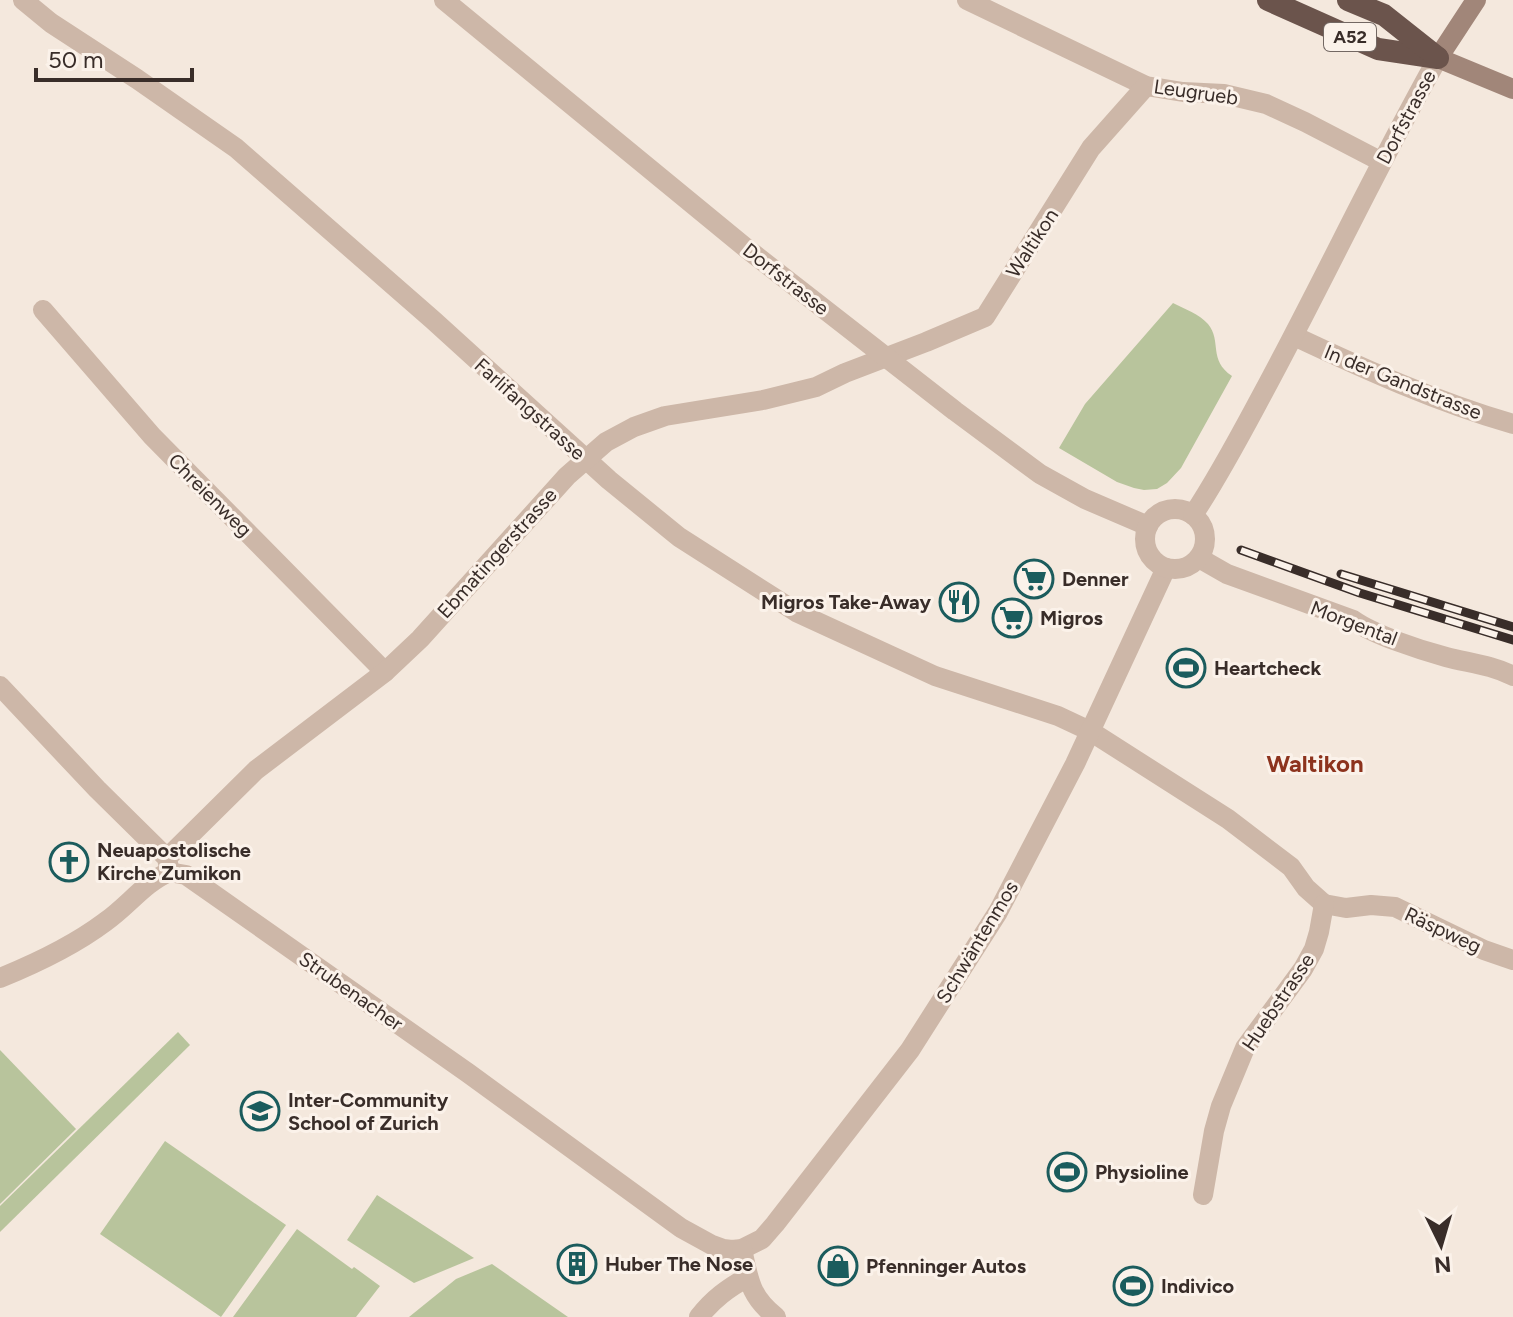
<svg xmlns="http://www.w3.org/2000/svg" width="1513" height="1317" font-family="Figtree,sans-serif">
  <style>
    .green { fill: #b8c49c }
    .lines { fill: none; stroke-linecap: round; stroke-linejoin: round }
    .minor { stroke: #cdb7a8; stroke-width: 20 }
    .tertiary { stroke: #cdb7a8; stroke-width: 20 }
    .secondary { stroke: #a18679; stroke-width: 20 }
    .trunk { stroke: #6b544c; stroke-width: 22 }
    .rail-casing { stroke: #392d29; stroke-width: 9 }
    .rail { stroke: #fbf2ea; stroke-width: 6; stroke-dasharray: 18; stroke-linecap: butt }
    .labels { text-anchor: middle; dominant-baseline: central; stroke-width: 6; stroke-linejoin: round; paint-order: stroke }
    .shield { fill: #fbf2ea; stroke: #736863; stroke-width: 2 }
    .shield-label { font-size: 18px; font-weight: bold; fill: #392d29 }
    .street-label { font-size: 20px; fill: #392d29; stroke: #fbf2ea }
    .poi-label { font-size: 20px; font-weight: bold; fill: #392d29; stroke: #fbf2ea; text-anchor: start }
    .quarter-label { font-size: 24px; font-weight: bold; fill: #8d331d; stroke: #fbf2ea }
  </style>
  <rect width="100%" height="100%" fill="#f4e8dd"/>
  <g class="green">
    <path d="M1173,303C1185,309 1199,314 1208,324C1222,341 1208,360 1232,376L1181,468L1167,483L1157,489L1144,490L1134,488L1117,482L1059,448L1085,404Z"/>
    <polygon points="178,1032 190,1045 0,1232 0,1206"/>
    <polygon points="0,1050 76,1129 0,1204"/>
    <polygon points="165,1141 286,1225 221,1317 100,1234"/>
    <polygon points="377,1195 474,1258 414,1283 347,1240"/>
    <polygon points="297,1229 352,1269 354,1267 380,1286 356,1317 233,1317"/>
    <polygon points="492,1264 568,1317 409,1317 456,1279"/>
  </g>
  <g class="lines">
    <g class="minor">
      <polyline points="23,0 51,23 137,79 236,148 433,320 609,480 679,537 798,613 935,676 1058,716 1090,731 1228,819 1291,867 1306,888 1324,904"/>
      <polyline points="967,0 1146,86 1183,92 1224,94 1266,104 1305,122 1382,162"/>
      <polyline points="43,310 152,436 385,672"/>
      <path d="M1294,336C1366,370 1437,402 1513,424"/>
      <path d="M1199,558L1227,574L1353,620C1374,635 1420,650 1446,657C1469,663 1492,665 1513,676"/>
      <polyline points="0,686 97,789 167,858 169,868"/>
      <polyline points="167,858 256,770 385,672 420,639 567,476 606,442 634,427 665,416 763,400 816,387 845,373 926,342 985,317 1091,148 1146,86"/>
      <polyline points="169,872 186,875 468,1073 681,1228 712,1245 723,1249 732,1250 742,1249 762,1239 775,1224 910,1050 998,912 1075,764 1166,568"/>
      <polyline points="1324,904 1346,908 1371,905 1395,907 1484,950 1513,960"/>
      <path d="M0,978C37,963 73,946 105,922C128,906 144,883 169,872"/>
      <polyline points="1203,1195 1214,1131 1221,1106 1245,1048 1303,969 1314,949 1319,932 1324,904"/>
      <path d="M742,1249C749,1281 750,1296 776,1317"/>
      <path d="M699,1317C713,1299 728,1288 748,1277"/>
    </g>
    <g class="tertiary">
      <polyline points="444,0 746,248 955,411 1040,474 1085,499 1148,526"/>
      <circle cx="1175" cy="539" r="30"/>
      <path d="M1193,515C1219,476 1241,434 1263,393C1323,282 1376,168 1438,58"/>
    </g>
    <polyline class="secondary" points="1476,0 1438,58 1513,89"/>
    <g class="trunk">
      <polyline points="1268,0 1378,49 1438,58"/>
      <polyline points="1348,0 1384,15 1437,57"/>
    </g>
    <g class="rail-casing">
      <g id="rail">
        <polyline points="1241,550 1360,593 1513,640"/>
        <polyline points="1341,574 1513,627"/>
      </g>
    </g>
    <use href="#rail" class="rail"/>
  </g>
  <defs>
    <g id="supermarket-ring" transform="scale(2)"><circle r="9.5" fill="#fbf2ea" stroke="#1b5c5d" stroke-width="1.5"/><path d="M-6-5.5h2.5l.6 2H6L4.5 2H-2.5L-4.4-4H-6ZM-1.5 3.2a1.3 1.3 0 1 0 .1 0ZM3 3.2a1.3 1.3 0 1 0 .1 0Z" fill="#1b5c5d"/></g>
    <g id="restaurant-ring" transform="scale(2)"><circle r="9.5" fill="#fbf2ea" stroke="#1b5c5d" stroke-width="1.5"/><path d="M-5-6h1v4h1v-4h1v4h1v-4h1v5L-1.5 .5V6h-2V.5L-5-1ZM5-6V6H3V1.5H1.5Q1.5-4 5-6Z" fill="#1b5c5d"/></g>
    <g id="stadium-ring" transform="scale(2)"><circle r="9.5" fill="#fbf2ea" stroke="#1b5c5d" stroke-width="1.5"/><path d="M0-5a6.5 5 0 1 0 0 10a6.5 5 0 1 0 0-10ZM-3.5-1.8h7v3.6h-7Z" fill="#1b5c5d"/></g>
    <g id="church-ring" transform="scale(2)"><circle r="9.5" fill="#fbf2ea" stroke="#1b5c5d" stroke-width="1.5"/><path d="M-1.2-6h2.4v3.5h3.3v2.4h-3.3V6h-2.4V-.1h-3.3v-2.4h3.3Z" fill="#1b5c5d"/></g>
    <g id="school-ring" transform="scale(2)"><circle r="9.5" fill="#fbf2ea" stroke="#1b5c5d" stroke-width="1.5"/><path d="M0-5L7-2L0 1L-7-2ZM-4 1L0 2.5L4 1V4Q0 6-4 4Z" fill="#1b5c5d"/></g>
    <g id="building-ring" transform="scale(2)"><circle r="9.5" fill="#fbf2ea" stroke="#1b5c5d" stroke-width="1.5"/><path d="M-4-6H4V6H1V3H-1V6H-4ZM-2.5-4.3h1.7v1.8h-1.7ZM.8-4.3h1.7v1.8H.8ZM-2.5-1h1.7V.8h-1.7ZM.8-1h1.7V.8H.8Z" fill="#1b5c5d"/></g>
    <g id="shop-ring" transform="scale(2)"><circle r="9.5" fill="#fbf2ea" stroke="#1b5c5d" stroke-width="1.5"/><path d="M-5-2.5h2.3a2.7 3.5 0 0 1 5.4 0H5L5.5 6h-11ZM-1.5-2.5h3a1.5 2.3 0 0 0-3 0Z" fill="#1b5c5d"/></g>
  </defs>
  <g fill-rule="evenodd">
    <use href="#supermarket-ring" x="1034" y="579"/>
    <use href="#restaurant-ring" x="959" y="602"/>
    <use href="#supermarket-ring" x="1012" y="618"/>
    <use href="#stadium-ring" x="1186" y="668"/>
    <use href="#church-ring" x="69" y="862"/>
    <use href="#school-ring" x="260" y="1111"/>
    <use href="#stadium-ring" x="1067" y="1172"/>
    <use href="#building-ring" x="577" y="1264"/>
    <use href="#shop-ring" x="838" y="1266"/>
    <use href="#stadium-ring" x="1133" y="1286"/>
  </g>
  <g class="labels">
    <rect class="shield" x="1324" y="23" width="52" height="28" rx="6"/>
    <g class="shield-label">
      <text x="1350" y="37">A52</text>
    </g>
    <g class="street-label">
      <text transform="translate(1196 92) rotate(8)">Leugrueb</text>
      <text transform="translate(1406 117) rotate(-62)">Dorfstrasse</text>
      <text transform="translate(1032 243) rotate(-57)">Waltikon</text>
      <text transform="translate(786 279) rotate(38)">Dorfstrasse</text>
      <text transform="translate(1403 382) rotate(22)">In der Gandstrasse</text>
      <text transform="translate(530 409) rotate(42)">Farlifangstrasse</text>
      <text transform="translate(210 495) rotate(45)">Chreienweg</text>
      <text transform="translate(497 553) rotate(-48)">Ebmatingerstrasse</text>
      <text transform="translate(1354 623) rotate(21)">Morgental</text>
      <text transform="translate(1443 930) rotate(25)">Räspweg</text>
      <text transform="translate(977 942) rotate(-59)">Schwäntenmos</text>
      <text transform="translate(351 991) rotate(35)">Strubenacher</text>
      <text transform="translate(1278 1002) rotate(-56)">Huebstrasse</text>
    </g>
    <g class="poi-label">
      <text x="1062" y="579">Denner</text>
      <text x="931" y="602" text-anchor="end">Migros Take-Away</text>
      <text x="1040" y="618">Migros</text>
      <text x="1214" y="668">Heartcheck</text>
      <text x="97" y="850">Neuapostolische<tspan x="97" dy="23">Kirche Zumikon</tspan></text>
      <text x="288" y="1100">Inter-Community<tspan x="288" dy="23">School of Zurich</tspan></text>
      <text x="1095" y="1172">Physioline</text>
      <text x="605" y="1264">Huber The Nose</text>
      <text x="866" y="1266">Pfenninger Autos</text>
      <text x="1161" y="1286">Indivico</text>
    </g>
    <g class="quarter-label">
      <text x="1315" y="763">Waltikon</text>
    </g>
  </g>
  <g transform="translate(1441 1245) rotate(175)" stroke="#fbf2ea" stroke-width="6" paint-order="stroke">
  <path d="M0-6L14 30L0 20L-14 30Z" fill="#392d29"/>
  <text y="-12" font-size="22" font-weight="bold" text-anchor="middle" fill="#392d29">N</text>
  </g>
  <path d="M36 68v12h156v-12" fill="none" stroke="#392d29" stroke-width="4"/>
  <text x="48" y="68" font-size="24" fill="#392d29" stroke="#fbf2ea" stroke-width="6" paint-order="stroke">50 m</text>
</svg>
